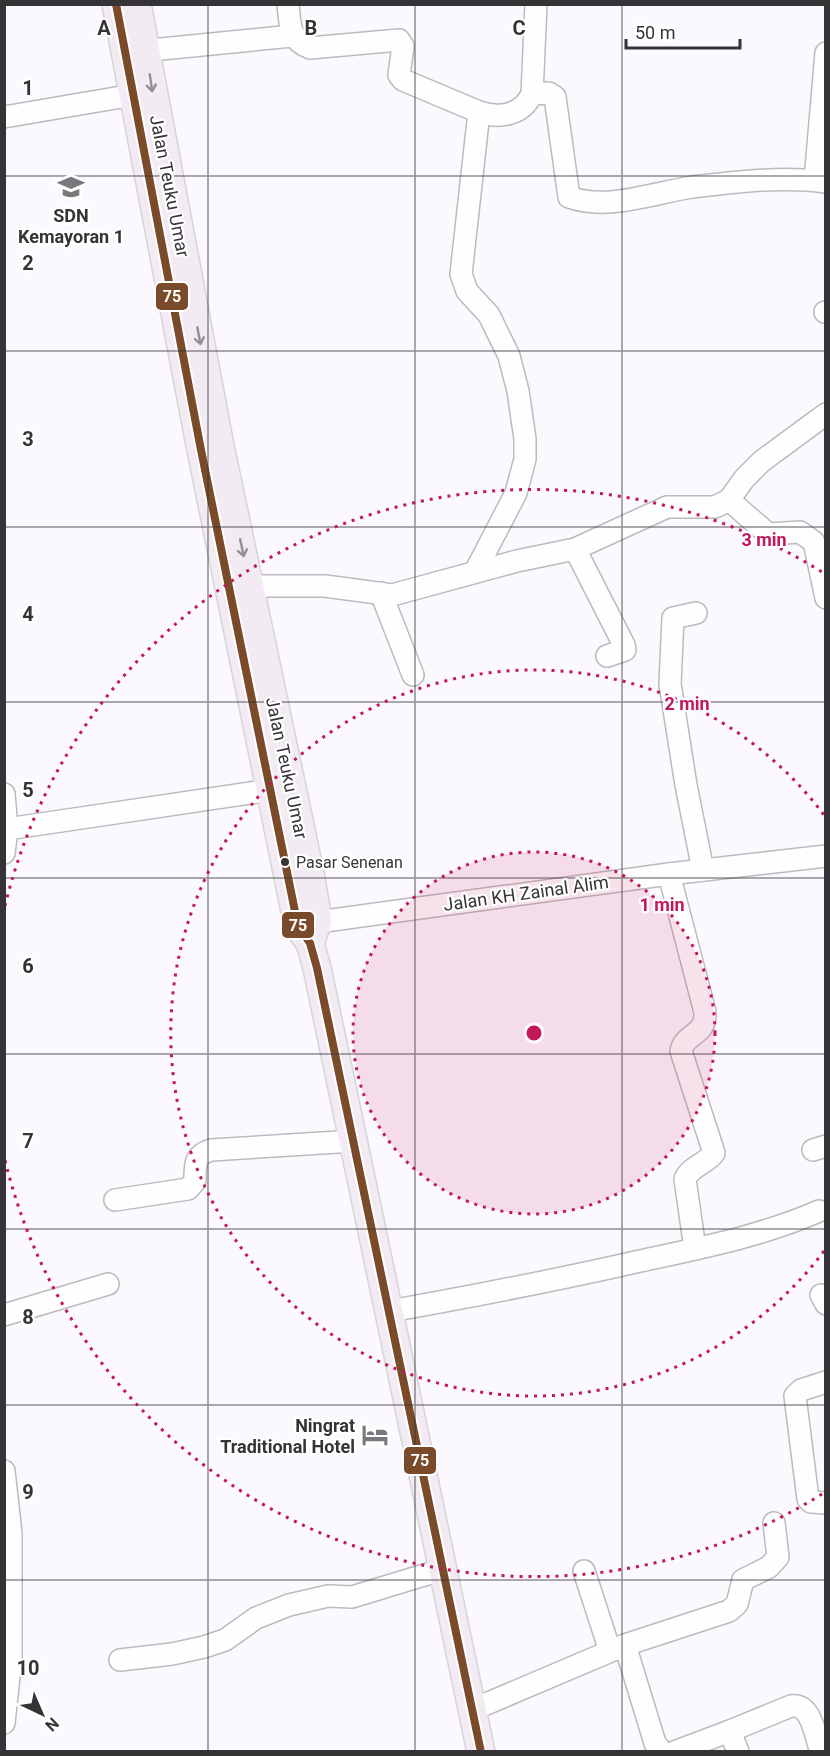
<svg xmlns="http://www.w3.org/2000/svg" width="830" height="1756" font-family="Roboto,sans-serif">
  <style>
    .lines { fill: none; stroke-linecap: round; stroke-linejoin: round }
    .minor-casing { stroke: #bcbabd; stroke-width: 24 }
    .major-casing { stroke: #d5d4d6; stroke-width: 30 }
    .minor { stroke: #fefeff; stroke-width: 21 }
    .major { stroke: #f2ebf4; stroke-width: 27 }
    .bus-1-casing { stroke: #fff; stroke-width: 12 }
    .bus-1 { stroke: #7a4b2a; stroke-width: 8 }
    .oneway { stroke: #948f95 }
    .grid { fill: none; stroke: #353336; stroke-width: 1.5; stroke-opacity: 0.55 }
    .ring { fill: none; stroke: #c2185b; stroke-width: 3; stroke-dasharray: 3 6 }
    .bus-dot { fill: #353336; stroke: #fff; stroke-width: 2 }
    .labels { text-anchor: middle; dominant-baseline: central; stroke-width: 4.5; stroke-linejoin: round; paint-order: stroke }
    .bus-label { font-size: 16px; fill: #353336; stroke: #fff; text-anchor: start }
    .street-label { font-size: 18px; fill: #353336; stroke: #fff }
    .poi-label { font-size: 18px; font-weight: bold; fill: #353336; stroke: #fff }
    .grid-label { font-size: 20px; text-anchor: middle; font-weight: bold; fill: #353336; stroke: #fff; stroke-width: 4.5; stroke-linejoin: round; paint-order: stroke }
    .centre { fill: #c2185b; stroke: #fff; stroke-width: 3 }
    .ring-label { font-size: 18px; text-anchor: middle; font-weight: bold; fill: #c2185b; stroke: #fff; stroke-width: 4.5; stroke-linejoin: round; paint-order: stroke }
    .line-badge { stroke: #fff; stroke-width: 2 }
    .badge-label { font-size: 16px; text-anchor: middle; font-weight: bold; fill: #fff }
  </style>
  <rect width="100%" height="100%" fill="#fbf9fd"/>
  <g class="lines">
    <g class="minor-casing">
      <g id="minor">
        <path d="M288,4C290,24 289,40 310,48L399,40L403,46L399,75L403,80L479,112L461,274L467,291L489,315L509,356L518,391L525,439V459L516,493L475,572"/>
        <polyline points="131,52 292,36"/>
        <path d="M532,94L549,93L555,97L569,197C607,211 653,193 692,187C736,182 781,176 826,182"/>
        <path d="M479,112C500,119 522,115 532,94L536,4"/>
        <polyline points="4,117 133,95"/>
        <polyline points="815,180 826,53"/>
        <polyline points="825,312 826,312"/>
        <polyline points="729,500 768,534 800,532 814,542 826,598"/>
        <polyline points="575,549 624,645 625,650 607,656"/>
        <polyline points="251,586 325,586 392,595 517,561 575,549 667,507 715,507 729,500 744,479 762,461 826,414"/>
        <polyline points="381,593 413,675"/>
        <polyline points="696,613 673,618 670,684 686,785 703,870"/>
        <polyline points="4,794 7,829"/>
        <polyline points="4,853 7,829 271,790"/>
        <path d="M669,874L705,1012C706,1037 685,1032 681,1051L714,1153C706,1164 691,1166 685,1179L695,1249"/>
        <polyline points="303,924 669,874 826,856"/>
        <polyline points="813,1150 826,1146"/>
        <path d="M115,1200L188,1189L195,1181C195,1165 194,1155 211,1150L354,1141"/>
        <polyline points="821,1295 826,1304"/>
        <path d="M390,1311C474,1296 557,1280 640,1261C700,1248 762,1236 819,1211"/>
        <polyline points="4,1315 108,1284"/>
        <polyline points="826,1382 801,1390 795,1396 808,1499 811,1502 826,1503"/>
        <polyline points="4,1471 11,1533 11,1658 4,1723"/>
        <polyline points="584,1571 610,1651"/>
        <polyline points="625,1645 655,1743 662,1752"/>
        <polyline points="120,1660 172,1654 204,1647 225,1640 256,1618 289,1605 328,1596 352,1597 444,1569"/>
        <polyline points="472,1710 625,1645 729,1611 737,1604 743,1580 769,1567 778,1557 774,1523"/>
        <path d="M730,1731L791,1706C812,1703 815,1736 821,1752"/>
        <polyline points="674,1752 730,1731 738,1752"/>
      </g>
    </g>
    <g class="major-casing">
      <g id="major">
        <polyline points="116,4 201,450 298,926 310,943 317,968 481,1752"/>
        <polyline points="137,4 220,446 310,873 318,921 310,943"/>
      </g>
    </g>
    <use href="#minor" class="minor"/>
    <use href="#major" class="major"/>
    <g class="bus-1-casing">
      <polyline id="bus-1" points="116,4 201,450 298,926 310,943 317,968 481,1752"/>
    </g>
    <use href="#bus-1" class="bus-1"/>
  </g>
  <defs><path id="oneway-shaft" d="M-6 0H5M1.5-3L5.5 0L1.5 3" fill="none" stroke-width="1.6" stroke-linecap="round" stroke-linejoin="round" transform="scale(1.5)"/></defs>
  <g class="oneway">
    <use href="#oneway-shaft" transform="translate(151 83) rotate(82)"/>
    <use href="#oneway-shaft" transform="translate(199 336) rotate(79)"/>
    <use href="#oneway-shaft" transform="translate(242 548) rotate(78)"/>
  </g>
  <path class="grid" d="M208,4V1752M415,4V1752M622,4V1752M4,176H826M4,351H826M4,527H826M4,702H826M4,878H826M4,1054H826M4,1229H826M4,1405H826M4,1580H826"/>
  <circle cx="534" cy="1033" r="181" fill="#c2185b" fill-opacity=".12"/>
  <g class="ring">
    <circle cx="534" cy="1033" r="181"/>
    <path d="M824 1251A363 363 0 1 1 824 815"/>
    <path d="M822 1494A544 544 0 0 1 5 1160M5 906A544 544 0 0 1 822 572"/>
  </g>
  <defs>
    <g id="school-bare" transform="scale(2.07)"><path d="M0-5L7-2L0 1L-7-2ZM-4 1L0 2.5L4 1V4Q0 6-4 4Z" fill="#7a787c" stroke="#fff" stroke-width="2.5" paint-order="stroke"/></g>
    <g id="hotel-bare" transform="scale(2.07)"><path d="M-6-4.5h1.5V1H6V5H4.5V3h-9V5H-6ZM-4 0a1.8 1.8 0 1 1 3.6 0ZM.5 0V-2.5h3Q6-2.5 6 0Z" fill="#7a787c" stroke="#fff" stroke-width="2.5" paint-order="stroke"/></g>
  </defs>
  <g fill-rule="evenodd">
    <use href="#school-bare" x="71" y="187"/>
    <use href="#hotel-bare" x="375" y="1435"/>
  </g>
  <circle class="bus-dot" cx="285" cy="862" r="5"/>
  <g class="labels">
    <g class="bus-label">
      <text x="296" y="862">Pasar Senenan</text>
    </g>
    <g class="street-label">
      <text transform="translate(170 186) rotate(79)">Jalan Teuku Umar</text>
      <text transform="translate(287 768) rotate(78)">Jalan Teuku Umar</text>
      <text transform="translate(526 893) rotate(-8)">Jalan KH Zainal Alim</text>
    </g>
    <g class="poi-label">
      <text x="71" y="215">SDN<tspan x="71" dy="21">Kemayoran 1</tspan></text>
      <text x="355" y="1425" text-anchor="end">Ningrat<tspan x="355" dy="21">Traditional Hotel</tspan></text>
    </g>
  </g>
  <g class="grid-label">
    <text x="104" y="35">A</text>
    <text x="311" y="35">B</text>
    <text x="519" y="35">C</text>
    <text x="28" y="95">1</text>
    <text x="28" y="270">2</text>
    <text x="28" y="446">3</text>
    <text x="28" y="621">4</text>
    <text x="28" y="797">5</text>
    <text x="28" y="973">6</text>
    <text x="28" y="1148">7</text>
    <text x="28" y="1324">8</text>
    <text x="28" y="1499">9</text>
    <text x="28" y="1675">10</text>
  </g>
  <circle cx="534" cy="1033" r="9" class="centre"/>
  <g class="ring-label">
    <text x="764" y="546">3 min</text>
    <text x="687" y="710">2 min</text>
    <text x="662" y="911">1 min</text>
  </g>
  <g class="line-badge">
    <rect x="155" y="282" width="34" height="29" rx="6" fill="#7a4b2a"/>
    <rect x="281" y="911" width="34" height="28" rx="6" fill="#7a4b2a"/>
    <rect x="403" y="1446" width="34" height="29" rx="6" fill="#7a4b2a"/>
  </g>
  <g class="badge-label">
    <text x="172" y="302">75</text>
    <text x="298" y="931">75</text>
    <text x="420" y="1466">75</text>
  </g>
  <rect width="830" height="1756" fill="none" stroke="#353336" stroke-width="12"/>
  <g transform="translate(42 1714) rotate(136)" stroke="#ffffff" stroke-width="4.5" paint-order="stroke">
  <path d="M0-4.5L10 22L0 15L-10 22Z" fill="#353336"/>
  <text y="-9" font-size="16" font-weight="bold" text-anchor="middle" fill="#353336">N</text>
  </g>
  <path d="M626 39v9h114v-9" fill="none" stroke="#353336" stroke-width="3"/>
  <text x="635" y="39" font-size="18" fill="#353336" stroke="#ffffff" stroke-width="4.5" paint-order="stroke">50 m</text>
</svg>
